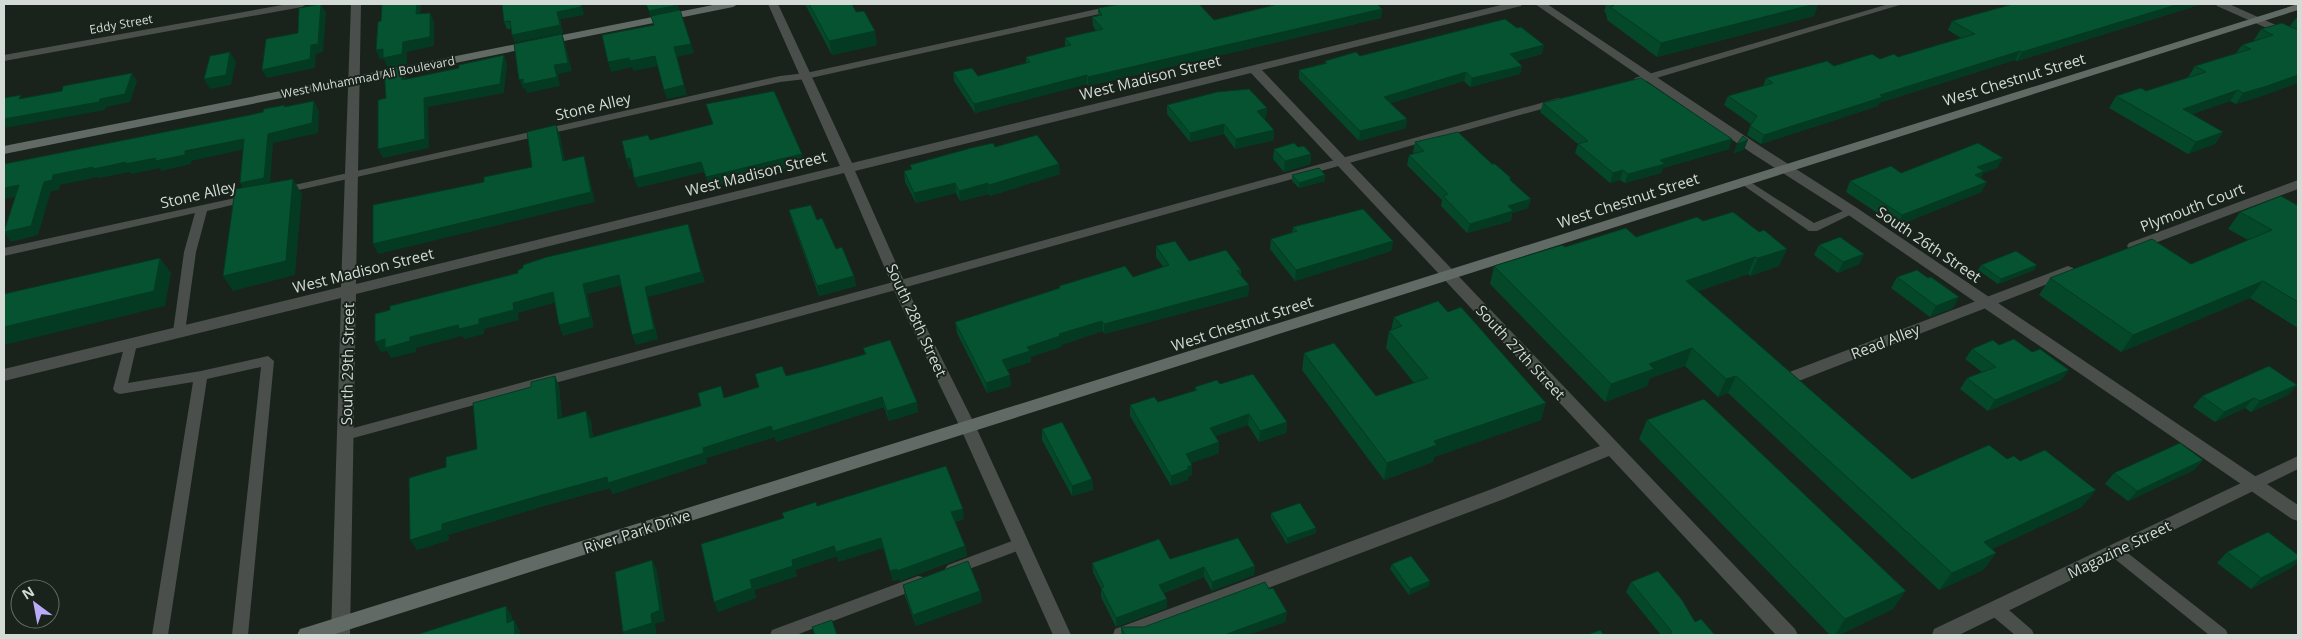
<svg xmlns="http://www.w3.org/2000/svg" width="2302" height="639" font-family="'Open Sans',sans-serif">
  <style>
    .lines { fill: none; stroke-linecap: round; stroke-linejoin: round }
    .service { fill: #4a4f4c; fill-rule: evenodd }
    .minor { fill: #4a4f4c; fill-rule: evenodd }
    .tertiary { fill: #4a4f4c; fill-rule: evenodd }
    .secondary { fill: #626a65; fill-rule: evenodd }
    .wall { fill: #044729 }
    .shaded-wall { fill: #043a22 }
    .building { fill: #055330; stroke: #043a22 }
    .labels { text-anchor: middle; dominant-baseline: central; stroke-width: 4; stroke-linejoin: round; paint-order: stroke }
    .far-street-label { font-size: 12px; fill: #d4dbd6; stroke: #19231c }
    .street-label { font-size: 15px; fill: #d4dbd6; stroke: #19231c }
  </style>
  <rect width="100%" height="100%" fill="#19231c"/>
  <g class="lines">
    <g class="service">
      <polygon points="288,4 307,4 302,7 4,61 4,55"/>
      <polygon points="1120,4 1136,4 1131,7 806,79 780,82 281,194 275,191 281,188 780,76 806,73"/>
      <polygon points="1889,4 1903,4 1643,82 1635,82 1634,80 1635,78"/>
      <polygon points="1559,98 1564,101 1563,103 903,288 346,440 341,439 339,435 341,431 346,430 897,281"/>
      <polygon points="1744,178 1814,223 1848,209 1856,209 1858,211 1817,231 1809,231 1740,183 1738,181 1740,179"/>
      <polygon points="249,195 255,198 253,200 207,211 196,252 185,332 179,336 173,332 184,252 195,213 4,256 4,248"/>
      <polygon points="131,340 137,344 128,383 201,371 268,356 274,361 248,635 232,635 261,367 207,379 168,635 152,635 193,382 120,394 115,392 113,389 125,344"/>
      <polygon points="1020,538 1025,540 1027,544 1025,548 953,575 948,573 945,569 948,565"/>
      <polygon points="2115,545 2120,547 2226,630 2228,635 2209,635 2110,555 2108,551 2110,547"/>
      <polygon points="918,576 923,577 926,582 923,587 796,635 770,635 772,630"/>
      <polygon points="1996,602 2002,604 2032,630 2034,635 2015,635 1990,614 1988,609 1990,604"/>
    </g>
    <g class="minor">
      <polygon points="351,4 361,4 356,284 840,166 768,4 778,4 852,163 1505,4 1522,4 1521,6 1262,70 1795,629 1798,635 1776,635 1609,456 1504,499 1143,635 1113,635 1115,629 1492,489 1600,446 1251,73 855,171 912,299 976,427 1071,635 1053,635 960,427 898,299 844,173 356,294 350,635 331,635 341,298 4,381 4,369 341,287"/>
      <polygon points="2216,4 2229,4 2298,35 2298,42 2217,6"/>
      <polygon points="2298,180 2298,189 2139,249 2129,249 2127,246 2129,243"/>
      <polygon points="2068,266 2073,268 2075,271 2073,274 1791,384 1785,386 1779,384 1777,380 1779,376"/>
      <polygon points="2298,456 2298,469 1959,635 1932,635 1934,629"/>
    </g>
    <polygon class="tertiary" points="1535,4 1547,4 1763,148 1857,208 2298,505 2298,521 2292,519 1847,214 1753,154"/>
    <g class="secondary">
      <polygon points="718,4 738,4 733,7 4,154 4,146"/>
      <polygon points="2298,4 2298,10 332,635 297,635 300,629 307,627"/>
    </g>
  </g>
  <g class="wall">
    <polygon points="805,4 852,4 856,12 877,45 832,55"/>
    <polygon points="1272,4 1377,4 1382,9 1381,18 1088,86 1087,84 975,113 954,81 953,72 978,76 1026,63 1026,57 1065,47 1065,38 1096,31 1093,26 1092,17 1098,16 1098,8 1214,20 1273,5"/>
    <polygon points="1606,4 1818,4 1814,16 1657,57 1607,20 1607,17 1606,16 1606,13 1604,12"/>
    <polygon points="2202,4 2017,61 2015,60 1879,103 1878,106 1761,144 1747,135 1751,124 1724,105 1728,96 1763,86 1766,78 1880,59 1898,57 1961,38 1948,30 1952,21"/>
    <polygon points="584,15 560,19 563,33 515,42 512,35 512,29 507,29 504,22"/>
    <polygon points="2298,17 2298,83 2259,97 2236,104 2230,101 2192,114 2223,132 2215,144 2188,154 2109,108 2116,96 2146,91 2189,77 2188,77 2195,66 2236,53 2242,45 2255,41 2254,40 2261,29 2290,26 2296,18"/>
    <polygon points="1542,54 1517,61 1522,66 1520,74 1470,87 1464,81 1390,103 1406,128 1359,141 1299,79 1299,70 1325,64 1325,61"/>
    <polygon points="1543,103 1729,149 1663,168 1661,173 1625,183 1620,180 1610,183 1575,153 1578,144 1540,112"/>
    <polygon points="1167,105 1267,108 1266,118 1264,118 1274,130 1274,140 1235,149 1224,134 1190,142 1167,114"/>
    <polygon points="1415,142 1492,164 1511,178 1511,181 1531,199 1528,208 1512,213 1511,221 1467,233 1441,206 1442,200 1407,165 1409,155 1415,154 1413,152"/>
    <polygon points="995,147 1060,174 990,196 989,194 960,201 956,193 916,203 905,182 904,171 911,169 910,165"/>
    <polygon points="1298,147 1311,154 1310,164 1284,172 1273,159 1274,149"/>
    <polygon points="1997,168 1983,173 1981,178 1987,182 1981,192 1897,226 1846,192 1850,181 1901,173"/>
    <polygon points="1292,175 1325,181 1299,188 1292,181"/>
    <polygon points="2298,204 2298,328 2250,298 2121,352 2039,295 2050,278 2191,264 2248,240 2228,229 2240,212"/>
    <polygon points="789,210 817,220 854,276 856,286 819,296 792,221"/>
    <polygon points="1703,221 1759,232 1787,249 1779,266 1750,276 1748,274 1698,291 1912,479 2007,459 2082,507 1992,549 1996,553 1983,570 1939,590 1728,393 1718,397 1685,366 1650,378 1647,386 1605,402 1490,284 1494,266 1565,247 1636,237"/>
    <polygon points="1293,227 1393,241 1391,251 1295,281 1270,249 1271,239 1292,233"/>
    <polygon points="1819,245 1864,254 1859,264 1838,273 1814,255"/>
    <polygon points="1156,246 1189,261 1241,270 1241,276 1249,285 1248,296 1104,334 1103,331 1061,345 1061,347 1030,357 1031,362 1007,369 1011,386 987,393 957,333 955,322 1059,288 1059,286 1133,277 1163,267 1156,257"/>
    <polygon points="1981,265 2037,265 2034,270 1998,284 1978,270"/>
    <polygon points="1897,277 1928,278 1953,308 1930,317 1891,288"/>
    <polygon points="1394,317 1541,420 1434,457 1433,462 1384,480 1302,370 1304,353 1376,396 1414,383 1386,348 1389,331 1391,330"/>
    <polygon points="1999,345 2032,352 2069,370 2061,380 1988,411 1960,389 1967,378 1982,372 1965,359 1972,349"/>
    <polygon points="863,348 917,402 918,412 889,421 884,407 776,442 775,437 706,458 707,463 613,494 610,488 547,505 448,535 449,540 417,550 446,467 477,449 531,387 555,376 559,386 562,418 591,421 593,437 701,406 759,387 786,376 817,368 865,354"/>
    <polygon points="1220,384 1287,422 1286,433 1259,442 1248,425 1215,436 1219,442 1219,453 1191,463 1192,475 1188,477 1188,480 1171,486 1130,416 1130,405 1158,402 1195,391 1195,387"/>
    <polygon points="2297,385 2288,395 2251,412 2245,408 2215,422 2193,407 2202,396"/>
    <polygon points="1647,420 1893,609 1839,635 1830,635 1639,439"/>
    <polygon points="1042,429 1092,479 1093,490 1072,496 1042,440"/>
    <polygon points="2203,460 2194,470 2128,501 2105,484 2114,473"/>
    <polygon points="817,506 964,519 955,522 965,546 967,556 900,581 899,579 893,581 883,548 838,562 837,556 795,570 797,576 754,590 756,598 718,612 784,518"/>
    <polygon points="1271,513 1316,528 1316,533 1287,544 1271,518"/>
    <polygon points="2227,552 2298,555 2298,561 2291,568 2251,589 2217,563"/>
    <polygon points="1170,559 1255,566 1254,575 1212,591 1204,577 1164,593 1167,608 1116,627 1101,597 1101,588 1093,572 1092,563"/>
    <polygon points="1392,564 1429,586 1409,595 1390,569"/>
    <polygon points="1631,582 1695,622 1715,635 1661,635 1626,592"/>
    <polygon points="903,585 980,591 982,602 916,626 905,596"/>
    <polygon points="1269,589 1287,612 1285,622 1248,635 1121,635 1121,627 1144,627"/>
  </g>
  <g class="shaded-wall">
    <polygon points="321,4 326,13 323,52 316,54 315,68 267,78 262,70 311,45"/>
    <polygon points="417,4 421,4 420,23 416,14"/>
    <polygon points="581,4 582,4 584,15 560,19 563,33 515,42 512,35 557,12"/>
    <polygon points="1815,4 1818,4 1814,16 1657,57 1661,43"/>
    <polygon points="2179,4 2202,4 2017,61 2022,52"/>
    <polygon points="678,5 679,10 650,16 649,11"/>
    <polygon points="1382,9 1381,18 1088,86 1088,77"/>
    <polygon points="430,13 434,22 434,46 407,52 407,64 388,68 384,59 380,60 376,50 403,42"/>
    <polygon points="875,31 877,45 832,55 829,41"/>
    <polygon points="562,34 565,43 572,71 558,74 560,86 527,93 525,88 523,89 519,80 554,65"/>
    <polygon points="691,44 694,53 677,57 687,95 667,99 664,90 674,47"/>
    <polygon points="1544,45 1542,54 1508,63 1510,54"/>
    <polygon points="2020,51 2015,60 1879,103 1878,106 1761,144 1764,135 1880,95"/>
    <polygon points="230,52 236,62 231,85 210,89 204,79"/>
    <polygon points="504,55 507,64 504,93 428,107 429,148 383,158 378,149 424,98"/>
    <polygon points="655,56 658,66 633,71 632,67 611,72 608,62 629,58"/>
    <polygon points="402,66 406,75 406,89 402,80"/>
    <polygon points="1522,66 1520,74 1470,87 1472,78"/>
    <polygon points="1466,72 1464,81 1382,106 1384,97"/>
    <polygon points="132,73 137,81 130,102 106,107 105,110 4,128 4,119 100,99"/>
    <polygon points="1087,75 1087,84 975,113 974,104"/>
    <polygon points="2298,75 2298,83 2259,97 2236,104 2243,93"/>
    <polygon points="2238,90 2230,101 2176,120 2183,109"/>
    <polygon points="314,101 319,111 318,133 273,143 270,187 246,192 240,183 268,134"/>
    <polygon points="1267,108 1266,118 1257,120 1257,111"/>
    <polygon points="1407,119 1406,128 1359,141 1360,131"/>
    <polygon points="1224,124 1224,134 1190,142 1190,133"/>
    <polygon points="556,125 560,135 567,171 563,161"/>
    <polygon points="1274,130 1274,140 1235,149 1236,139"/>
    <polygon points="2223,132 2215,144 2188,154 2196,142"/>
    <polygon points="244,139 250,148 191,161 191,164 161,171 160,168 132,174 130,172 99,178 98,177 60,185 59,190 51,191 38,235 11,242 4,232 44,182 53,175 93,167 156,158"/>
    <polygon points="1732,139 1729,149 1663,168 1661,173 1625,183 1628,174 1660,160"/>
    <polygon points="1748,140 1744,150 1733,154 1737,144"/>
    <polygon points="802,154 804,164 709,187 706,177"/>
    <polygon points="1311,154 1310,164 1284,172 1285,161"/>
    <polygon points="584,156 587,166 595,202 378,254 373,244"/>
    <polygon points="630,158 633,168 629,169 626,159"/>
    <polygon points="2003,158 1997,168 1983,173 1979,181 1970,185 1977,167"/>
    <polygon points="701,162 704,172 638,188 634,178"/>
    <polygon points="1059,164 1060,174 990,196 989,185"/>
    <polygon points="1623,170 1620,180 1610,183 1613,173"/>
    <polygon points="1325,175 1325,181 1299,188 1299,183"/>
    <polygon points="293,179 302,194 295,275 233,291 223,276"/>
    <polygon points="1987,182 1981,192 1897,226 1902,215"/>
    <polygon points="955,183 956,193 916,203 914,193"/>
    <polygon points="988,183 989,194 960,201 959,191"/>
    <polygon points="19,185 26,195 4,199 4,188"/>
    <polygon points="1531,199 1528,208 1512,213 1511,221 1467,233 1470,224 1508,206"/>
    <polygon points="688,224 705,282 648,297 658,339 636,345 632,335 645,287"/>
    <polygon points="1393,241 1391,251 1295,281 1296,270"/>
    <polygon points="1787,249 1779,266 1750,276 1758,258"/>
    <polygon points="1864,254 1859,264 1838,273 1843,262"/>
    <polygon points="1755,257 1748,274 1679,298 1686,281"/>
    <polygon points="160,258 171,273 165,306 4,345 4,327"/>
    <polygon points="2037,265 2034,270 1998,284 2001,279"/>
    <polygon points="619,275 623,285 587,294 594,327 563,336 559,325 583,284"/>
    <polygon points="854,276 856,286 819,296 817,286"/>
    <polygon points="2263,281 2250,298 2121,352 2133,335"/>
    <polygon points="1249,285 1248,296 1104,334 1104,324"/>
    <polygon points="553,292 557,302 518,313 519,320 484,329 484,334 464,339 462,336 416,348 416,352 391,358 387,351 381,352 375,342 385,339 410,337 458,325 479,319 513,303"/>
    <polygon points="1959,297 1953,308 1930,317 1936,306"/>
    <polygon points="1102,321 1103,331 1061,345 1061,347 1030,357 1031,362 1003,371 1002,360 1027,347 1059,334"/>
    <polygon points="1692,348 1685,366 1650,378 1647,386 1605,402 1611,384 1649,364"/>
    <polygon points="2069,370 2061,380 1988,411 1995,400"/>
    <polygon points="1010,375 1011,386 987,393 986,383"/>
    <polygon points="555,376 559,386 563,429 558,419"/>
    <polygon points="1736,376 1728,393 1718,397 1726,379"/>
    <polygon points="2297,385 2288,395 2251,412 2260,401"/>
    <polygon points="882,397 884,407 776,442 775,437 706,458 707,463 613,494 610,488 547,505 448,535 449,540 417,550 410,540 442,524 703,448 771,426"/>
    <polygon points="2254,398 2245,408 2215,422 2224,412"/>
    <polygon points="917,402 918,412 889,421 887,411"/>
    <polygon points="1546,403 1541,420 1434,457 1433,462 1384,480 1387,463 1434,441"/>
    <polygon points="586,411 591,421 594,448 590,438"/>
    <polygon points="1249,414 1248,425 1209,438 1210,428"/>
    <polygon points="1287,422 1286,433 1259,442 1260,431"/>
    <polygon points="1219,442 1219,453 1185,465 1186,454"/>
    <polygon points="2203,460 2194,470 2128,501 2137,491"/>
    <polygon points="1192,465 1192,475 1188,477 1188,480 1171,486 1171,476"/>
    <polygon points="1092,479 1093,490 1072,496 1072,486"/>
    <polygon points="2096,490 2082,507 1971,559 1984,542"/>
    <polygon points="963,509 964,519 953,522 951,512"/>
    <polygon points="1316,528 1316,533 1287,544 1287,538"/>
    <polygon points="881,538 883,548 838,562 837,556 795,570 797,576 754,590 756,598 718,612 714,602 750,580 792,560 834,546"/>
    <polygon points="965,546 967,556 900,581 897,571"/>
    <polygon points="1996,553 1983,570 1939,590 1952,573"/>
    <polygon points="2298,559 2298,561 2291,568 2251,589 2261,578"/>
    <polygon points="652,560 657,570 665,621 655,624 657,633 650,635 624,635 623,632 651,614"/>
    <polygon points="1255,566 1254,575 1212,591 1212,582"/>
    <polygon points="1204,567 1204,577 1159,594 1159,585"/>
    <polygon points="897,569 899,579 893,581 890,571"/>
    <polygon points="1430,581 1429,586 1409,595 1410,589"/>
    <polygon points="980,591 982,602 916,626 913,615"/>
    <polygon points="1906,591 1893,609 1839,635 1835,635 1845,619"/>
    <polygon points="1167,599 1167,608 1116,627 1116,618"/>
    <polygon points="506,606 512,616 514,633 507,623"/>
    <polygon points="1287,612 1285,622 1248,635 1227,635 1227,634"/>
    <polygon points="514,620 520,631 521,635 515,635"/>
  </g>
  <g class="building">
    <polygon points="321,4 318,44 311,45 310,59 262,70 266,39 298,33 299,8"/>
    <polygon points="382,4 417,4 416,14 430,13 430,37 403,42 402,54 383,58 383,49 376,50 378,22 381,21"/>
    <polygon points="502,4 581,4 581,7 557,12 560,25 512,35 510,21 504,22"/>
    <polygon points="646,4 678,4 678,5 649,11"/>
    <polygon points="809,4 852,4 856,12 864,11 875,31 829,41"/>
    <polygon points="1121,4 1199,4 1214,20 1278,4 1377,4 1382,9 1088,77 1087,75 974,104 953,72 972,68 978,76 1030,62 1026,57 1071,45 1065,38 1103,29 1092,17 1102,15 1098,8"/>
    <polygon points="1610,4 1815,4 1661,43 1610,7 1614,6"/>
    <polygon points="2013,4 2179,4 2022,52 2020,51 1880,95 1883,97 1764,135 1750,126 1757,116 1728,96 1773,83 1766,78 1827,61 1834,66 1872,54 1880,59 1894,54 1898,57 1975,34 1952,21"/>
    <polygon points="680,10 691,44 674,47 684,85 664,90 655,56 630,61 629,58 608,62 602,35 654,25 651,16"/>
    <polygon points="1505,19 1517,28 1521,27 1544,45 1510,54 1522,66 1472,78 1466,72 1384,97 1407,119 1360,131 1299,70 1327,63 1325,61 1356,52 1360,56"/>
    <polygon points="2282,23 2298,30 2298,75 2267,86 2243,93 2238,90 2183,109 2223,132 2196,142 2116,96 2141,88 2146,91 2206,72 2195,66 2251,49 2242,45 2273,35 2261,29"/>
    <polygon points="562,34 568,63 554,65 557,77 523,84 523,79 519,80 514,44"/>
    <polygon points="230,52 226,75 204,79 210,56"/>
    <polygon points="504,55 500,84 424,98 425,139 378,149 378,100 386,98 384,69 402,66 402,80 459,68 459,65"/>
    <polygon points="132,73 125,94 100,99 99,102 4,119 4,98 21,95 19,99 62,91 63,86"/>
    <polygon points="1641,78 1732,139 1660,160 1665,164 1628,174 1623,170 1613,173 1578,144 1588,141 1543,103"/>
    <polygon points="1249,89 1267,108 1257,111 1274,130 1236,139 1224,124 1190,133 1167,105 1217,92"/>
    <polygon points="774,91 802,154 706,177 701,162 634,178 630,158 626,159 622,141 648,135 650,140 713,124 706,104"/>
    <polygon points="314,101 312,123 268,134 264,178 240,183 244,139 185,151 185,155 155,161 156,158 125,164 126,162 93,169 93,167 53,175 52,180 44,182 31,226 4,232 19,185 4,188 4,164 250,115 263,112 264,109 285,105 284,107"/>
    <polygon points="556,125 563,161 584,156 591,192 373,244 373,205 484,182 484,177 532,167 527,132"/>
    <polygon points="1458,132 1492,164 1495,164 1511,178 1509,179 1531,199 1508,206 1513,211 1470,224 1443,196 1448,194 1409,155 1424,151 1415,142"/>
    <polygon points="1037,135 1059,164 989,185 988,183 959,191 955,183 914,193 904,171 912,169 910,165 971,148 993,143 995,147"/>
    <polygon points="1743,136 1748,140 1737,144"/>
    <polygon points="1294,143 1298,147 1304,146 1311,154 1285,161 1274,149"/>
    <polygon points="1978,143 2003,158 1977,167 1984,171 1975,175 1987,182 1902,215 1850,181 1891,166 1901,173"/>
    <polygon points="1319,168 1325,175 1299,183 1292,175"/>
    <polygon points="293,179 286,261 223,276 235,189"/>
    <polygon points="2281,196 2297,205 2298,204 2298,302 2263,281 2133,335 2050,278 2152,239 2191,264 2272,230 2240,212"/>
    <polygon points="811,205 817,220 822,218 836,249 842,247 854,276 817,286 789,210"/>
    <polygon points="1363,209 1393,241 1296,270 1271,239 1297,231 1293,227"/>
    <polygon points="1733,212 1759,232 1764,230 1787,249 1758,258 1755,257 1686,281 1912,479 1989,445 2007,459 2014,456 2020,461 2045,450 2096,490 1984,542 1996,553 1952,573 1736,376 1726,379 1692,348 1649,364 1654,369 1611,384 1494,266 1562,245 1565,247 1626,228 1636,237 1697,217 1703,221"/>
    <polygon points="688,224 701,272 645,287 654,329 632,335 619,275 583,284 590,317 559,325 553,292 513,303 514,310 479,319 479,324 459,329 458,325 410,337 410,341 385,348 385,339 375,342 375,314 390,310 390,306 518,273 518,270 523,268 523,265 547,257"/>
    <polygon points="1840,237 1864,254 1843,262 1819,245"/>
    <polygon points="1175,241 1189,261 1226,250 1241,270 1237,271 1249,285 1104,324 1102,321 1059,334 1060,336 1027,347 1030,351 1002,360 1010,375 986,383 955,322 1060,288 1059,286 1125,266 1133,277 1169,265 1156,246"/>
    <polygon points="2016,251 2037,265 2001,279 1981,265"/>
    <polygon points="160,258 154,291 4,327 4,294"/>
    <polygon points="1917,270 1928,278 1931,277 1959,297 1936,306 1897,277"/>
    <polygon points="1438,301 1448,312 1461,307 1546,403 1434,441 1437,445 1387,463 1304,353 1334,343 1376,396 1428,378 1389,331 1402,326 1394,317"/>
    <polygon points="2014,339 2032,352 2040,349 2069,370 1995,400 1967,378 1996,367 1972,349 1993,340 1999,345"/>
    <polygon points="890,340 917,402 887,411 882,397 773,431 771,426 703,448 704,453 608,483 607,477 542,495 442,524 442,530 410,540 409,478 446,467 446,457 477,449 473,403 531,387 531,382 555,376 558,419 586,411 590,438 701,406 698,393 721,386 724,398 759,387 755,374 782,366 786,376 817,368 866,354 863,348"/>
    <polygon points="2269,366 2297,385 2260,401 2254,398 2224,412 2202,396"/>
    <polygon points="1253,374 1287,422 1260,431 1249,414 1210,428 1219,442 1186,454 1192,465 1187,467 1189,469 1171,476 1130,405 1154,397 1158,402 1197,390 1195,387 1217,380 1220,384"/>
    <polygon points="1704,399 1906,591 1845,619 1647,420"/>
    <polygon points="1062,422 1092,479 1072,486 1042,429"/>
    <polygon points="2180,443 2203,460 2137,491 2114,473"/>
    <polygon points="946,466 963,509 951,512 965,546 897,571 897,569 890,571 881,538 836,552 834,546 792,560 793,566 750,580 752,588 714,602 701,544 784,518 782,513 816,502 817,506"/>
    <polygon points="1300,503 1316,528 1287,538 1271,513"/>
    <polygon points="2268,532 2298,555 2298,559 2261,578 2227,552"/>
    <polygon points="1238,538 1255,566 1212,582 1204,567 1159,585 1167,599 1116,618 1101,588 1104,587 1092,563 1159,539 1170,559"/>
    <polygon points="1411,556 1430,581 1410,589 1392,564"/>
    <polygon points="652,560 660,610 651,614 652,623 623,632 615,572"/>
    <polygon points="968,561 980,591 913,615 903,585"/>
    <polygon points="1658,571 1682,600 1695,622 1701,619 1715,635 1671,635 1669,634 1672,632 1631,582"/>
    <polygon points="1265,582 1269,589 1273,588 1287,612 1227,634 1228,635 1125,635 1121,627 1144,627"/>
    <polygon points="506,606 507,623 514,620 515,635 416,635"/>
    <polygon points="832,620 837,635 815,635 812,627"/>
    <polygon points="1600,630 1604,635 1587,635"/>
  </g>
  <g class="labels">
    <g class="far-street-label">
      <text transform="translate(121 24) rotate(-10)">Eddy Street</text>
      <text transform="translate(368 77) rotate(-11)">West Muhammad Ali Boulevard</text>
    </g>
    <g class="street-label">
      <text transform="translate(1150 77) rotate(-14)">West Madison Street</text>
      <text transform="translate(2014 79) rotate(-17)">West Chestnut Street</text>
      <text transform="translate(593 106) rotate(-13)">Stone Alley</text>
      <text transform="translate(756 173) rotate(-14)">West Madison Street</text>
      <text transform="translate(198 194) rotate(-13)">Stone Alley</text>
      <text transform="translate(1628 200) rotate(-18)">West Chestnut Street</text>
      <text transform="translate(2192 207) rotate(-21)">Plymouth Court</text>
      <text transform="translate(1929 244) rotate(34)">South 26th Street</text>
      <text transform="translate(363 270) rotate(-14)">West Madison Street</text>
      <text transform="translate(917 320) rotate(65)">South 28th Street</text>
      <text transform="translate(1242 323) rotate(-18)">West Chestnut Street</text>
      <text transform="translate(1885 341) rotate(-21)">Read Alley</text>
      <text transform="translate(1521 352) rotate(47)">South 27th Street</text>
      <text transform="translate(347 364) rotate(-89)">South 29th Street</text>
      <text transform="translate(637 531) rotate(-18)">River Park Drive</text>
      <text transform="translate(2119 549) rotate(-26)">Magazine Street</text>
    </g>
  </g>
  <rect width="2302" height="639" fill="none" stroke="#d4dbd6" stroke-width="10"/>
  <g transform="translate(35 604) rotate(328)"><circle r="24" fill="#19231c" stroke="#646d66"/>
  <path d="M0-4L9 19L0 12L-9 19Z" fill="#b9abf7"/>
  <text y="-8" font-size="14" font-weight="bold" text-anchor="middle" fill="#d4dbd6">N</text>
  </g>
</svg>
